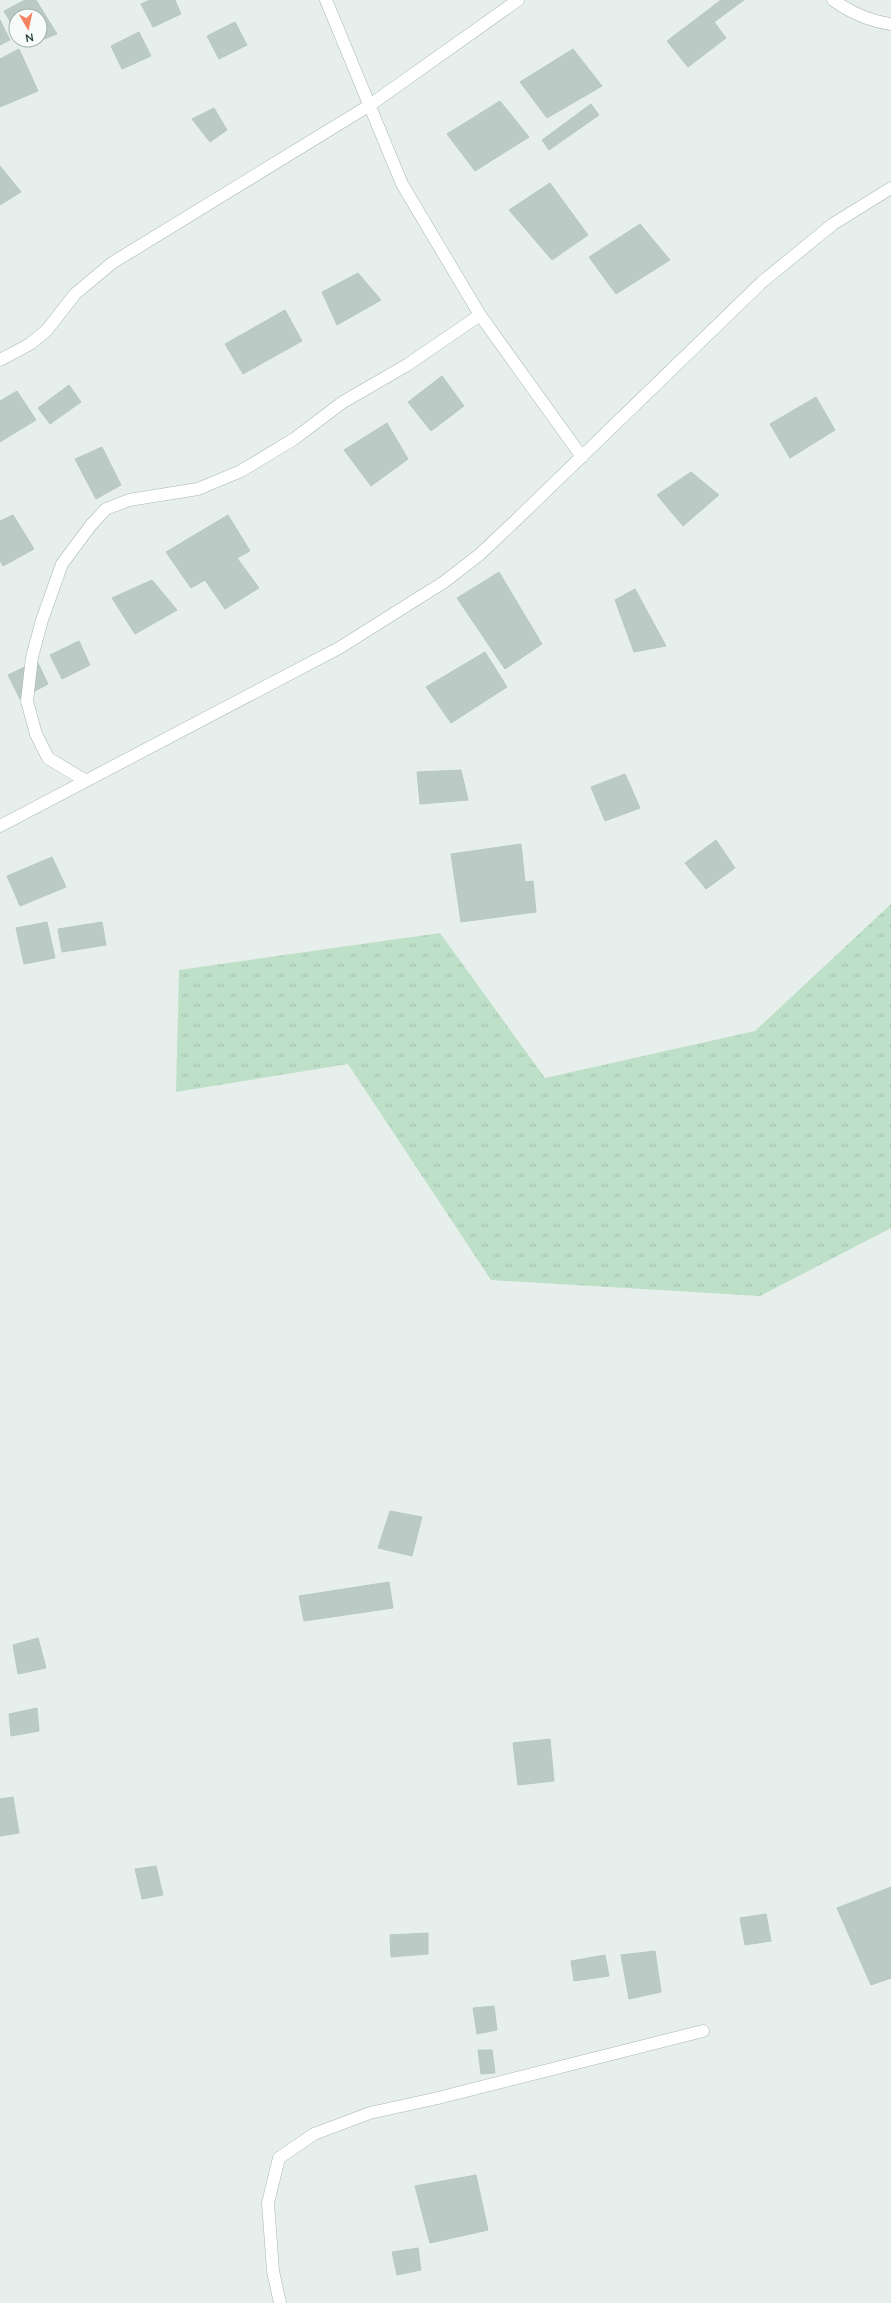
<svg xmlns="http://www.w3.org/2000/svg" width="891" height="2303" font-family="Mulish,sans-serif">
  <style>
    .grass { fill: url(#grass-tufts) }
    .building { fill: #bbcac4; stroke: #b8c9c2 }
    .lines { fill: none; stroke-linecap: round; stroke-linejoin: round }
    .minor-casing { stroke: #a8b8b2; stroke-width: 13 }
    .minor { stroke: #fff; stroke-width: 12 }
  </style>
  <defs>
    <pattern id="grass-tufts" width="24" height="20" patternUnits="userSpaceOnUse"><rect width="24" height="20" fill="#bfe0c8"/><path d="M3 7l-1-3M5 7V3M7 7l1-3M15 17l-1-3M17 17v-4M19 17l1-3" fill="none" stroke="#a4c1ad"/></pattern>
  </defs>
  <rect width="100%" height="100%" fill="#e6efeb"/>
  <polygon class="grass" points="891,904 891,1228 760,1296 491,1280 348,1064 176,1092 179,970 440,933 545,1078 755,1031"/>
  <g class="building">
    <polygon points="25,0 36,0 57,34 24,47 20,40 40,40 40,16 16,16 16,32 4,11"/>
    <polygon points="150,0 175,0 181,14 153,27 141,4"/>
    <polygon points="721,0 744,0 714,22 726,38 688,67 667,41"/>
    <polygon points="0,20 10,40 0,45"/>
    <polygon points="235,22 247,45 219,59 207,36"/>
    <polygon points="139,32 151,56 122,69 111,46"/>
    <polygon points="19,49 38,91 0,107 0,59"/>
    <polygon points="573,49 602,86 547,118 520,82"/>
    <polygon points="500,101 529,137 475,171 447,134"/>
    <polygon points="591,104 599,115 549,150 542,140"/>
    <polygon points="214,108 227,130 210,142 192,119"/>
    <polygon points="0,166 21,192 0,205"/>
    <polygon points="550,183 588,235 552,260 509,210"/>
    <polygon points="640,224 670,260 616,294 589,257"/>
    <polygon points="358,273 381,300 337,325 322,292"/>
    <polygon points="285,310 302,341 243,374 225,344"/>
    <polygon points="442,376 464,406 431,431 408,402"/>
    <polygon points="69,385 81,402 50,424 38,408"/>
    <polygon points="17,391 36,420 0,442 0,401"/>
    <polygon points="816,397 835,430 790,458 770,424"/>
    <polygon points="387,423 408,459 371,486 344,450"/>
    <polygon points="102,447 121,485 96,499 75,459"/>
    <polygon points="691,472 719,495 683,526 657,495"/>
    <polygon points="13,515 34,549 3,566 0,561 0,521"/>
    <polygon points="228,515 250,551 237,558 259,588 225,609 205,580 191,588 166,552"/>
    <polygon points="499,572 542,644 505,669 457,598"/>
    <polygon points="152,580 177,610 135,634 112,598"/>
    <polygon points="635,589 666,646 634,652 615,600"/>
    <polygon points="79,641 90,665 62,679 50,655"/>
    <polygon points="485,652 507,687 451,723 426,687"/>
    <polygon points="37,661 48,684 20,699 8,675"/>
    <polygon points="461,770 468,800 420,804 417,772"/>
    <polygon points="625,774 640,808 605,821 591,787"/>
    <polygon points="716,840 735,868 706,889 685,863"/>
    <polygon points="521,844 525,882 533,881 536,912 461,922 451,854"/>
    <polygon points="52,857 66,887 20,906 7,876"/>
    <polygon points="47,922 55,958 24,964 16,928"/>
    <polygon points="102,922 106,945 62,952 58,929"/>
    <polygon points="390,1511 422,1517 412,1556 378,1548"/>
    <polygon points="389,1582 393,1608 304,1621 299,1596"/>
    <polygon points="38,1638 46,1668 18,1674 13,1645"/>
    <polygon points="37,1708 39,1731 11,1736 9,1714"/>
    <polygon points="550,1739 554,1781 518,1785 513,1743"/>
    <polygon points="13,1797 19,1833 0,1836 0,1799"/>
    <polygon points="156,1866 163,1895 142,1899 135,1869"/>
    <polygon points="891,1887 891,1978 871,1985 837,1908"/>
    <polygon points="766,1914 771,1941 745,1945 740,1918"/>
    <polygon points="428,1933 428,1954 391,1957 390,1935"/>
    <polygon points="655,1951 661,1992 629,1999 621,1955"/>
    <polygon points="605,1955 609,1976 574,1981 571,1961"/>
    <polygon points="494,2006 497,2030 477,2034 473,2008"/>
    <polygon points="478,2050 492,2050 495,2073 481,2074"/>
    <polygon points="476,2175 488,2230 430,2243 415,2186"/>
    <polygon points="418,2248 421,2270 397,2275 392,2252"/>
  </g>
  <g class="lines">
    <g class="minor-casing">
      <g id="minor">
        <polyline points="326,0 402,184 480,315 582,457"/>
        <path d="M833,0C851,13 868,21 891,24"/>
        <polyline points="0,360 30,344 47,330 75,294 112,263 370,105 518,0"/>
        <polyline points="86,781 48,758 36,734 27,701 32,657 42,620 62,564 91,525 106,509 129,500 198,489 241,471 294,439 343,402 407,365 480,315"/>
        <polyline points="0,826 339,648 444,582 479,555 514,522 762,282 833,224 891,188"/>
        <polyline points="280,2303 273,2271 268,2203 279,2158 314,2134 370,2113 438,2098 703,2031"/>
      </g>
    </g>
    <use href="#minor" class="minor"/>
  </g>
  <g transform="translate(28 28) rotate(171)"><circle r="19" fill="#f7fbf9" stroke="#a3b1ad"/>
  <path d="M0-3L7 15L0 10L-7 15Z" fill="#f4845f"/>
  <text y="-6" font-size="11" font-weight="bold" text-anchor="middle" fill="#24423a">N</text>
  </g>
</svg>
